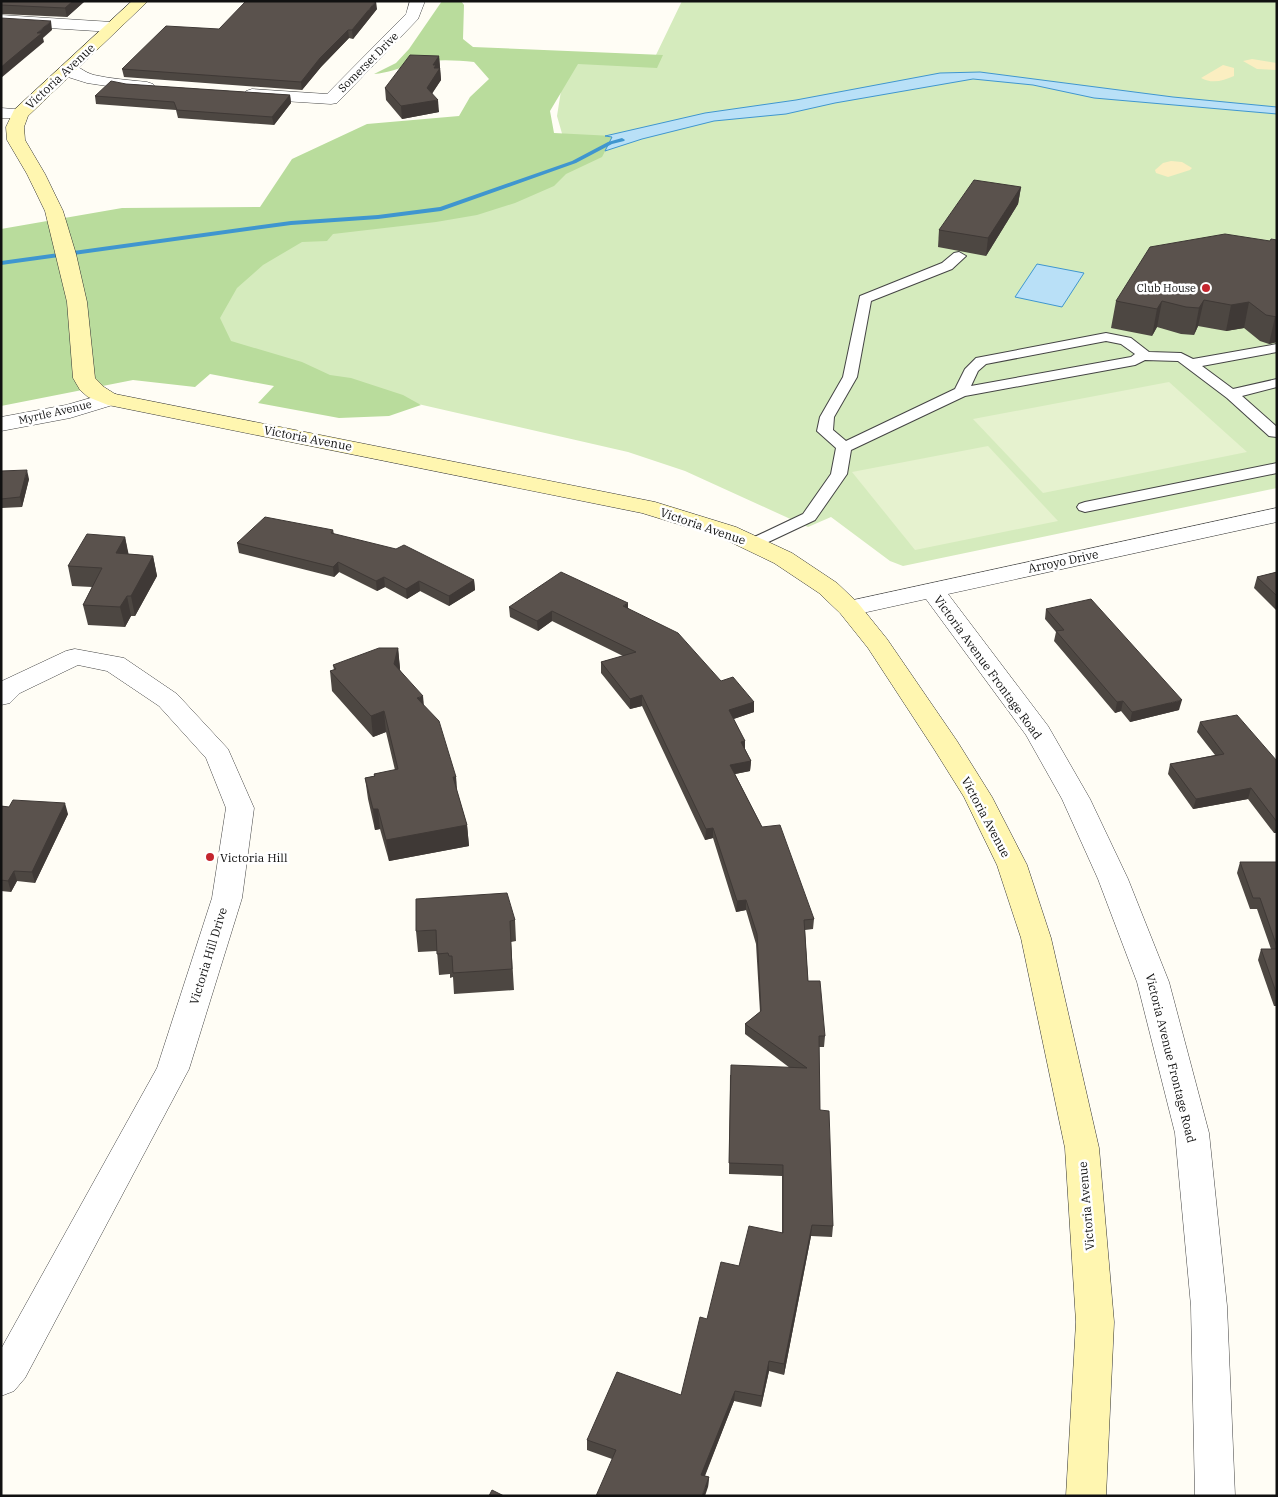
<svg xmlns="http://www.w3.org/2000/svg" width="1278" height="1497" font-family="'IBM Plex Serif',serif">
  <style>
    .green { fill: #d5ebbd }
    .forest { fill: #b9dc9c }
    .sand { fill: #fbeec1 }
    .pitch { fill: #e6f2cf }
    .water { fill: #b9e0f7; stroke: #3f96cf }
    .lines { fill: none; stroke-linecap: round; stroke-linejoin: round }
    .stream { fill: #3f96cf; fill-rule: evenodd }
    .lane-casing { stroke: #444; stroke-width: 2 }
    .street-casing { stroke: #444; stroke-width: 1 }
    .secondary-casing { stroke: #333; stroke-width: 1 }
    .lane { fill: #fff; fill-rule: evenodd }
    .street { fill: #fff; fill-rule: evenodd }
    .secondary { fill: #fff6b0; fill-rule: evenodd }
    .wall { fill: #4d4742 }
    .shaded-wall { fill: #3f3936 }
    .building { fill: #5a524d; stroke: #3f3936 }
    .poi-dot { fill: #c4262e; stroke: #fff; stroke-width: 2 }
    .labels { text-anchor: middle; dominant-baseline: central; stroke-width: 5; stroke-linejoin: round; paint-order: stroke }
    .far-street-label { font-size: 11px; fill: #111; stroke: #fff }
    .far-poi-label { font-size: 11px; fill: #111; stroke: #fff; text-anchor: end }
    .street-label { font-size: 12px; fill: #111; stroke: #fff }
    .poi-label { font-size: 12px; fill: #111; stroke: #fff; text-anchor: start }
  </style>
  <rect width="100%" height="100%" fill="#fffdf5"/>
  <polygon class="green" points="682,1 1277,1 1277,488 903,566 890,561 831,517 808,527 685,471 628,452 133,339 87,237 569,158 557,116 567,53 655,57"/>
  <path class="forest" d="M442,1H461L464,5L463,39L473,47L663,55L657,68L578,64L550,111L554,133L613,136L602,157L566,174L554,186L515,203L477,215L436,222L333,234L327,241L302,242L263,265L237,288L220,318L231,341L302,362L330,375L351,378L403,395L421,405L389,416L339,418L258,403L274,386L210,374L195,387L133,380L1,406V229L122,208L260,207L292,159L367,124L459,116L470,97L489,79L474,62C454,60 432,59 412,64C399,68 388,73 374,74L396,63L409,49Z"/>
  <g class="sand">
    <polygon points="1252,59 1277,63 1277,70 1257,69 1243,61"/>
    <path d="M1223,65L1234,68V76C1223,81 1212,84 1201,78Z"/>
    <polygon points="1171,161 1182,162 1192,168 1190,170 1168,177 1156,173 1155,170 1163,163"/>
  </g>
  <g class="pitch">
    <polygon points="1169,382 1247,452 1043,493 973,419"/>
    <polygon points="988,446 1058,521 915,550 852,472"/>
  </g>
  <g class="water">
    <polygon points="980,72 1173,97 1277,107 1277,114 1094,98 1033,85 973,79 835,103 786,114 714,121 642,139 605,151 612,137 605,136 705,113 796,100 940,73"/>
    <polygon points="1037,264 1084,273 1062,307 1015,297"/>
  </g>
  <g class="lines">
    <polygon class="stream" points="622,138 625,140 624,141 612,144 576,163 441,211 378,219 291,225 1,265 1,261 291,221 378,215 440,207 572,161 608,142"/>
    <g class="lane-casing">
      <g id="lane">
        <path d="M959,252L966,256L952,269L871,301L857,377L834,417L833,430L846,441L955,389L965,369L976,358L1106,333L1131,338L1149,352L1181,353L1193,359L1277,344V352L1202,366L1233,389L1277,379V387L1242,396L1277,427V437L1269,436L1227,398L1178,361L1145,360L1135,365L965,396L851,450L847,474L815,520L760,546H748L746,543L748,540L803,514L831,474L836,448L817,431L820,417L843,377L860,296L942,263L954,253ZM1106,341L1121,344L1135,354L1131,357L971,386L978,371L986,364Z"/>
        <polygon points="1277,463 1277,473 1085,512 1079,510 1077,507 1079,504 1085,502"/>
      </g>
    </g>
    <g class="street-casing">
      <g id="street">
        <polygon points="410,1 425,1 418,19 337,103 331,104 252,99 246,97 244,94 246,91 252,89 327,94 406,14"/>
        <polygon points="1,15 112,22 117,24 120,27 117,30 112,32 1,25"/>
        <path d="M69,63C78,65 83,72 94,75C111,79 130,80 147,82L153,84L155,87L153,90L147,92L87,83L68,77L61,68L63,65Z"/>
        <polygon points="1,108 26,110 28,114 26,118 1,118"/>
        <polygon points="108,393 116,394 119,399 116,404 70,418 1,431 1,417 66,405"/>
        <polygon points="1277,508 1277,522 948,594 1048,726 1090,799 1128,879 1169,982 1209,1133 1227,1306 1235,1496 1195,1496 1191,1306 1175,1133 1137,982 1098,879 1062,799 1026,735 926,599 849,616 840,613 836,608 840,603"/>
        <polygon points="75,649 124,658 177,694 228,749 254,808 242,898 189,1069 25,1378 14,1391 1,1396 1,1349 157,1068 212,898 226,808 206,758 159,706 107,671 78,665 20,693 10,703 1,705 2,681 66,651"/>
      </g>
    </g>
    <g class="secondary-casing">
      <polygon id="secondary" points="132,1 148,1 28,116 24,127 25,140 45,174 63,211 76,254 87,302 95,378 104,387 115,394 655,502 736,527 792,553 837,583 858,603 887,639 957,741 992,797 1027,865 1051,938 1099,1148 1114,1322 1106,1496 1066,1496 1076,1322 1065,1148 1021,938 997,865 964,797 934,749 868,648 840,613 819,593 774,563 720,537 642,513 108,405 88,397 80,390 73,378 67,302 45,211 27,174 7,140 6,127 14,110"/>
    </g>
    <use href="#lane" class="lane"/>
    <use href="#street" class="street"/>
    <use href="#secondary" class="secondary"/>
  </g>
  <g class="wall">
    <polygon points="1,1 85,1 67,17 1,14"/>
    <polygon points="377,9 353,39 349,38 321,67 302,90 124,77 122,69 219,29"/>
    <polygon points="439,56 441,80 432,93 439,112 402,119 386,100 385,88"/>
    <polygon points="126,84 290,95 291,103 274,125 178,118 176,110 96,104 95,96"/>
    <polygon points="1021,187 1018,204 986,256 938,247 939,230"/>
    <polygon points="1277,240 1277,342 1269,344 1260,341 1244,328 1226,331 1198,326 1194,335 1181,334 1157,327 1152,336 1111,328 1116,301 1270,241"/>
    <polygon points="1,471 29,479 22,507 2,508 1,512"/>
    <polygon points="333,530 334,534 474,580 475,590 449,606 420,591 407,599 385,587 377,591 339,572 334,577 239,553 237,543"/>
    <polygon points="125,537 128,554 153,556 157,576 135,616 131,616 125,627 88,625 83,605 92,587 72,586 68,566"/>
    <polygon points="1277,572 1277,611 1254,588 1257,577"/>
    <polygon points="509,607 628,608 721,681 754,702 754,712 733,719 745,741 745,749 751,761 750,771 735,774 762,827 814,919 813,929 805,930 808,981 825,1036 824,1047 819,1047 820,1110 833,1226 832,1237 811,1236 784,1375 769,1371 761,1407 734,1401 705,1476 709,1477 708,1487 612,1459 587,1450 587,1440 681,1395 707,1319 739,1266 782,1233 782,1176 729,1174 730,1075 790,1068 745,1034 745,1024 760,1012 756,944 746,910 736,912 713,838 705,840 642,706 630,709 601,673 601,662 623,656 552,621 538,631 510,617"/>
    <polygon points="1046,609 1179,710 1130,722 1121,711 1115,713 1054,641 1056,632 1045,619"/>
    <polygon points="398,648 400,670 424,706 456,777 457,791 467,825 469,846 389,861 380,829 375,830 368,799 365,778 374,776 374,774 395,770 386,732 373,737 332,691 330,671 334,670 333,665"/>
    <polygon points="1200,722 1277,761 1277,833 1274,833 1248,799 1193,809 1168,774 1170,764 1215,755 1197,732"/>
    <polygon points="1,806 68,814 35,883 17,881 11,892 1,891"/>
    <polygon points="1240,862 1277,862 1277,1006 1274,1006 1258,960 1261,949 1271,949 1257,909 1250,909 1237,873"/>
    <polygon points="515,920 516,941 511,942 514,990 454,994 453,977 450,978 450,974 439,975 437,951 418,952 416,931"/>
  </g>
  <g class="shaded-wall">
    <polygon points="73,1 85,1 67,17 65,8"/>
    <polygon points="376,1 377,9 353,39 352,30"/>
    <polygon points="51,21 52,30 43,38 44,42 1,78 1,67 37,33"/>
    <polygon points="348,30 349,38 321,67 302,90 301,82 320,58"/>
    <polygon points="439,56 441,80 428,100 427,88 433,65"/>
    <polygon points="290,95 291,103 274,125 272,117"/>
    <polygon points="438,100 439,112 402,119 401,106"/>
    <polygon points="1021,187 1018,204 986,256 988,238"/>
    <polygon points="1204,300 1198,326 1194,335 1199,308"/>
    <polygon points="1162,301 1157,327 1152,336 1157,309"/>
    <polygon points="1249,302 1244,328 1226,331 1231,305"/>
    <polygon points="1275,317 1277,317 1277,342 1269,344"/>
    <polygon points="27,470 29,479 22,507 20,497"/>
    <polygon points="125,537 129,556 116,553"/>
    <polygon points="153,556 157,576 135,616 131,596"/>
    <polygon points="338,562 339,572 334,577 333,567"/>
    <polygon points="384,577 385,587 377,591 376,581"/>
    <polygon points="474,580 475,590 449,606 449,596"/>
    <polygon points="419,581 420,591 407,599 406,589"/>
    <polygon points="127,596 131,616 125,627 120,607"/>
    <polygon points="628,603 628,613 623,606"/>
    <polygon points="552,611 552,621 538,631 537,621"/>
    <polygon points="398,648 400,668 396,684 394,664"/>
    <polygon points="642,695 642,706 630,709 630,699"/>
    <polygon points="423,696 425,716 417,698"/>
    <polygon points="1182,700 1179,710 1130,722 1132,712"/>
    <polygon points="1123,701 1121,711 1115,713 1117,702"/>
    <polygon points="754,702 754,712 728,721 729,710"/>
    <polygon points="384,711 386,732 373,737 371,716"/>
    <polygon points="745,741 745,751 741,742"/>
    <polygon points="751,761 750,771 730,775 730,765"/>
    <polygon points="453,777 456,777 457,798"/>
    <polygon points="1251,788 1248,799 1193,809 1196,799"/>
    <polygon points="65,803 68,814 35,883 32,872"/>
    <polygon points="373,809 378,809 380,829 375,830"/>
    <polygon points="467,825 469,846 389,861 386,840"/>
    <polygon points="1277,825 1277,833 1274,833"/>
    <polygon points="713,828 713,838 705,840 706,829"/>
    <polygon points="14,871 17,881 11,892 8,881"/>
    <polygon points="746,900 746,910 736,912 737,901"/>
    <polygon points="812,1225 811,1236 784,1375 784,1364"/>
    <polygon points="769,1361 769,1371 761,1407 762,1396"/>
    <polygon points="735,1391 734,1401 701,1485 701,1475"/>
    <polygon points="709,1477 708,1487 705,1496 702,1496"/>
  </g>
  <g class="building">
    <polygon points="1,1 73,1 65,8 1,5"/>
    <polygon points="246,1 376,1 352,30 348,30 320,58 301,82 122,69 166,26 219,29"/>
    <polygon points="1,18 51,21 37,33 42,33 1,67"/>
    <polygon points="410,55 439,56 433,65 436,65 434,68 440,68 427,88 438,100 401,106 385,88"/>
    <polygon points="111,81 126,84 290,95 272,117 177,110 174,102 95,96"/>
    <polygon points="974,180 1021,187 988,238 939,230"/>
    <polygon points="1225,234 1270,241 1271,239 1277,240 1277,317 1266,315 1249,302 1231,305 1204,300 1199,308 1186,307 1162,301 1157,309 1116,301 1150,247"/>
    <polygon points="27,470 20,497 1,499 1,471"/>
    <polygon points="265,517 333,530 331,533 396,549 404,545 474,580 449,596 419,581 406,589 384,577 376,581 338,562 333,567 237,543"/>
    <polygon points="87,534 125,537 116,553 153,556 131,596 127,596 120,607 83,605 102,568 68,566"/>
    <polygon points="561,572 628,603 623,606 678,633 721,681 733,677 754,702 729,710 745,741 741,742 751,761 730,765 762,827 780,825 814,919 804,920 808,981 820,981 825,1036 819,1036 820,1110 829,1111 833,1226 812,1225 784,1364 769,1361 762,1396 735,1391 701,1475 709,1477 702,1496 596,1496 616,1450 587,1440 617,1372 681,1395 700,1317 707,1319 721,1262 739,1266 749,1226 783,1233 783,1165 729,1163 731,1065 807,1068 745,1024 761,1011 757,934 746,900 737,901 713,828 706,829 642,695 630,699 601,662 636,652 552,611 537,621 509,607"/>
    <polygon points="1277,572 1277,596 1257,577"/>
    <polygon points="1091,599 1182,700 1132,712 1123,701 1117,702 1056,631 1064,630 1046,609"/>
    <polygon points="379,648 398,648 394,664 423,696 417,698 439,721 456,777 453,777 467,825 386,840 378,809 373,809 365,778 375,776 374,774 398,769 384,711 371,716 330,671 336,669 333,665"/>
    <polygon points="1237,715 1277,761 1277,822 1251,788 1196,799 1170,764 1224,754 1200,722"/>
    <polygon points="13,800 65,803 32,872 14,871 8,881 1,880 1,806 9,807"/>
    <polygon points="1240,862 1277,862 1277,947 1260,898 1253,898"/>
    <polygon points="507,893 515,920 510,921 512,969 453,973 452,956 449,956 448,953 437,954 436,930 416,931 416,899"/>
    <polygon points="1261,949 1277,949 1277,995"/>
    <polygon points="492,1490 504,1496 489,1496"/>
  </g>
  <g class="poi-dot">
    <circle cx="1206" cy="288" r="5"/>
    <circle cx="210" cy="857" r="5"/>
  </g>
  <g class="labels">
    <g class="far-street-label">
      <text transform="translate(368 62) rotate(-45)">Somerset Drive</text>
      <text transform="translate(55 412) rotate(-13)">Myrtle Avenue</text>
    </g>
    <g class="far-poi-label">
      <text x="1196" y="288">Club House</text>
    </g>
    <g class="street-label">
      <text transform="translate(60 76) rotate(-43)">Victoria Avenue</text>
      <text transform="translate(308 438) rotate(11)">Victoria Avenue</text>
      <text transform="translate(703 526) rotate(19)">Victoria Avenue</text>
      <text transform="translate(1063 561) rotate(-12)">Arroyo Drive</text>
      <text transform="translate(988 667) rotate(54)">Victoria Avenue Frontage Road</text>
      <text transform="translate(986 817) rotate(62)">Victoria Avenue</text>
      <text transform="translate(208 956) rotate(-73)">Victoria Hill Drive</text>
      <text transform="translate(1171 1058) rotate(76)">Victoria Avenue Frontage Road</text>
      <text transform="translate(1086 1206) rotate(-95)">Victoria Avenue</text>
    </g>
    <g class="poi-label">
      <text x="220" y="857">Victoria Hill</text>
    </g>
  </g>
  <rect width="1278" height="1497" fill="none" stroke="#111111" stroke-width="5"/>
</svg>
